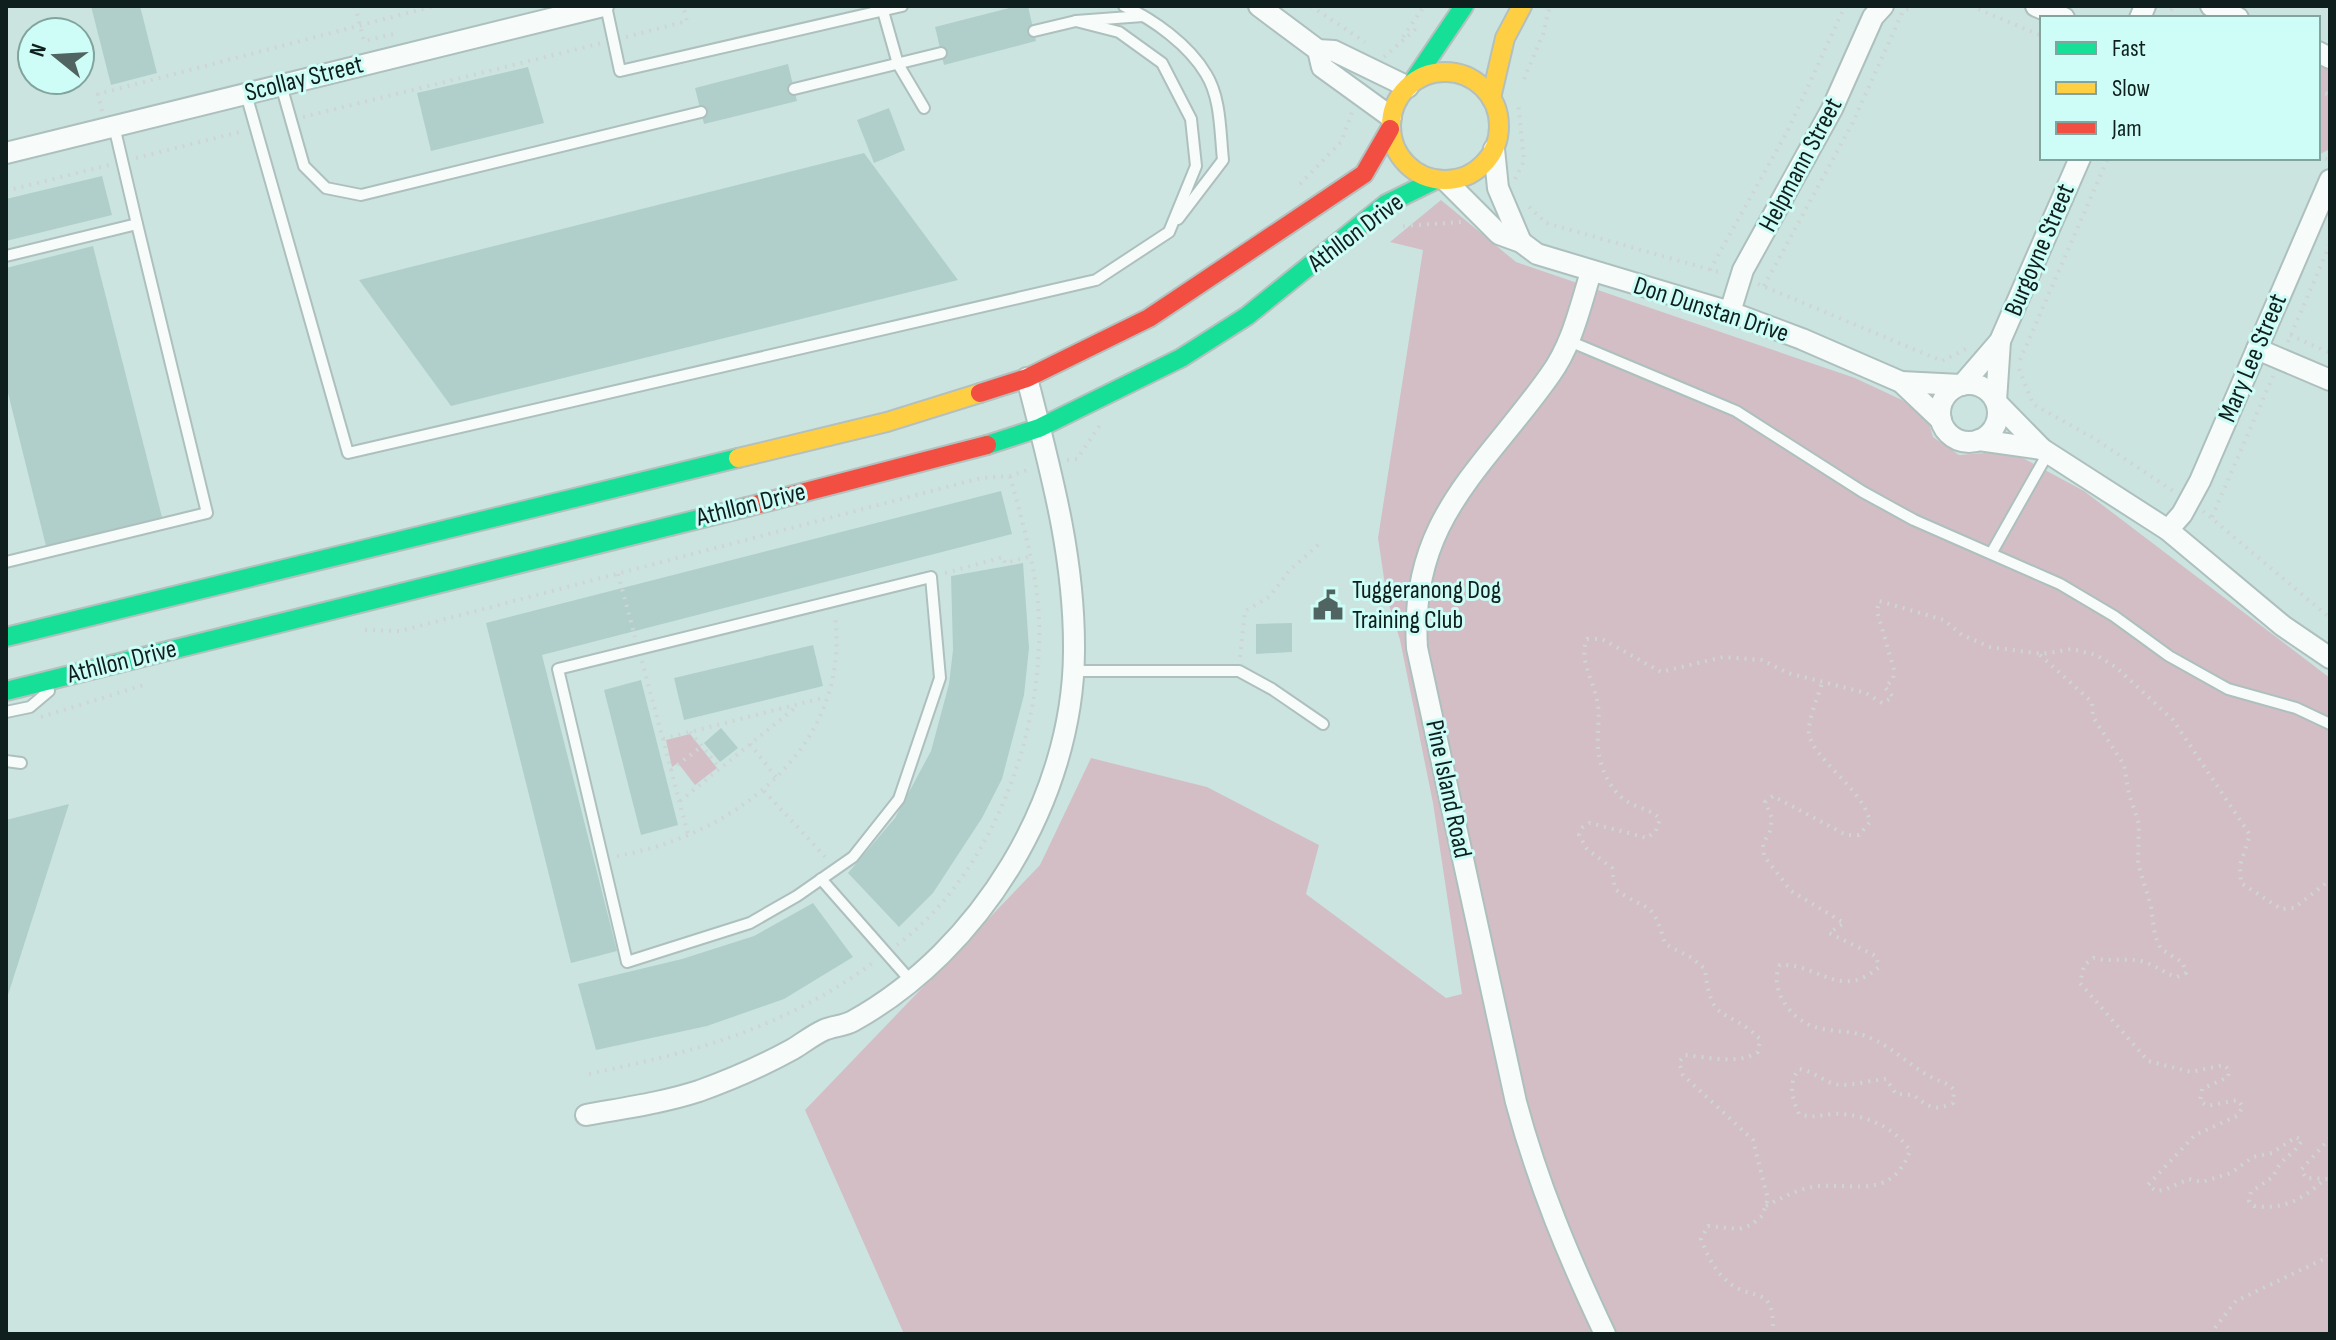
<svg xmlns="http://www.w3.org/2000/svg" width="2336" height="1340" font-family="'Sofia Sans Condensed',sans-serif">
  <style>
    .green { fill: #d3bec6 }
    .building { fill: #b0cfcb }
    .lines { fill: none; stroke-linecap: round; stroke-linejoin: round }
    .lane-casing { stroke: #adc0bd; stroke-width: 14 }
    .street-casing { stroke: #adc0bd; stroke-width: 24 }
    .fast-casing { stroke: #b4c0be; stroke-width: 22 }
    .slow-casing { stroke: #b4c0be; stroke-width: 22 }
    .jam-casing { stroke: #b4c0be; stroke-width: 22 }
    .path { stroke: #ced5d4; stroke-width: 4; stroke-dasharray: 2 6; stroke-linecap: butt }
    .lane { stroke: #f7fbfa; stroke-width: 10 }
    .street { stroke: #f7fbfa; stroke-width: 20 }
    .fast { stroke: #16e098; stroke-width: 18 }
    .slow { stroke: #ffcf43; stroke-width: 18 }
    .jam { stroke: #f24e42; stroke-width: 18 }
    .labels { text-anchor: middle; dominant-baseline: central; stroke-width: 6; stroke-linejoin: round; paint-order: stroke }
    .street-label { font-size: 26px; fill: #0e1f1d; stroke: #cefcf6 }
    .poi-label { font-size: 26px; fill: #0e1f1d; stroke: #cefcf6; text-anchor: start }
  </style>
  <rect width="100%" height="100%" fill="#cce4e0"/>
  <g class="green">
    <polygon points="2318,62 2330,67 2330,149 2318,155"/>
    <polygon points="1441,200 1516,262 1855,378 1902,400 1928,420 1933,437 1959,455 2010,451 2084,491 2330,678 2330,1334 904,1334 805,1110 1040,865 1091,758 1207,787 1319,845 1306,894 1446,998 1462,994 1433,803 1400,640 1387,598 1378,538 1423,250 1390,242"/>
    <polygon points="690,734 717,768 695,785 678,763 672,767 666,740"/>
  </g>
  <g class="building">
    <polygon points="91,6 140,6 157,73 111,85"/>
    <polygon points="1017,6 1028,6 1036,41 944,65 935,27"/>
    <polygon points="788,64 797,101 704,124 695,88"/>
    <polygon points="528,67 544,123 431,151 417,93"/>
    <polygon points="889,108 905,150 874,163 857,120"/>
    <polygon points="864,153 958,280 451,406 359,280"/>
    <polygon points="102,176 112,215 6,241 6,199"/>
    <polygon points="93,246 163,521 47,550 6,385 6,268"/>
    <polygon points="1001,491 1012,534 542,655 617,951 571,963 486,623"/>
    <polygon points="1023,563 1029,648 1024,695 1002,779 982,818 933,893 899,927 848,873 895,818 931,751 949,684 953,650 951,576"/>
    <polygon points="1292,623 1292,652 1256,654 1256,624"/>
    <polygon points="813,645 823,686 684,720 674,678"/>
    <polygon points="641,680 678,825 641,835 604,690"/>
    <polygon points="721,728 738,748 720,762 704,743"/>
    <polygon points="69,804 7,998 6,998 6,820"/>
    <polygon points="813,903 853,957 784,999 707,1026 596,1050 578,984 682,959 754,936"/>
  </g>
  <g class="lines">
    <g class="lane-casing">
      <g id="lane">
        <polyline points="606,6 620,71 902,6"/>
        <path d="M1124,6C1153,19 1189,45 1206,74C1221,98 1220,132 1223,160L1178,219"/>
        <polyline points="883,11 898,64 924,108"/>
        <polyline points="1034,31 1076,21 1143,16"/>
        <polyline points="281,85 304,166 326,188 361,195 701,112"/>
        <polyline points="794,89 941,53"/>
        <polyline points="246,94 348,453 1096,280 1169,232 1196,166 1191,119 1162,63 1119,32 1076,21"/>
        <polyline points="114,126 137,224"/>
        <polyline points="6,256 137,224 207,513 6,562"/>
        <polyline points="1569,341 1736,411 1863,492 1914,520 2060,584 2114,616 2169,656 2228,689 2296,708 2330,724"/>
        <polyline points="1992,552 2048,453"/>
        <polygon points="931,577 940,678 899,799 853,857 797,896 750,923 627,962 558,669"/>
        <polyline points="1073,671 1239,671 1272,689 1323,724"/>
        <polyline points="6,712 30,707 49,691"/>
        <polyline points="6,761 21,763"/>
        <polyline points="821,879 910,980"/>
      </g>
    </g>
    <g class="street-casing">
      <g id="street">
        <polyline points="1259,6 1318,50 1334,51 1408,87"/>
        <polyline points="2036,6 2064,18"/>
        <polyline points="2211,6 2238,18"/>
        <polyline points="2140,18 2145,6"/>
        <polyline points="1318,50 1322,67 1391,117"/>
        <polyline points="2318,52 2330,58"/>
        <polyline points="1494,149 1498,188 1521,242"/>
        <polyline points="6,153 603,6"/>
        <polyline points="1446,181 1499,234 1521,242 1537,254 1730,312 1802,339 1901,382 1941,420"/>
        <path d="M1591,272C1580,307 1572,345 1550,375C1483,470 1409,519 1417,648L1516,1102C1538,1184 1569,1258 1605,1334"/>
        <polyline points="1730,312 1743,270 1832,109 1873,17 1883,6"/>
        <polyline points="2257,349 2330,380"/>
        <polyline points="1901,382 1961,385"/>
        <circle cx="1969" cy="413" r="29"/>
        <polyline points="1962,385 2000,341 2080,158"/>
        <polyline points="1996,401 2000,341"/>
        <polyline points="1997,403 2042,449 2168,530 2283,626 2330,658"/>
        <polyline points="1979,440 2042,449"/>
        <polyline points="2168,530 2182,514 2200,481 2330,180"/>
        <path d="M586,1115C624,1108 662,1103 699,1091C730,1080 764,1065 793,1049C803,1043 813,1035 824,1030C833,1026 844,1026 853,1021C981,950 1073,799 1074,652C1075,557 1050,468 1027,378"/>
      </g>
    </g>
    <g class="fast-casing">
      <g id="fast">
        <polyline points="1412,83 1464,6"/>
        <polyline points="987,445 1039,428 1181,358 1247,316 1386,204 1435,180"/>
        <polyline points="6,637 738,458"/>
        <polyline points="6,691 747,507"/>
      </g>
    </g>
    <g class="slow-casing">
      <g id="slow">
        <circle cx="1445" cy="126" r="54"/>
        <polyline points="1491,98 1505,38 1522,6"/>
        <polyline points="738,458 887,422 980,393"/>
      </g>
    </g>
    <g class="jam-casing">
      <g id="jam">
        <polyline points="980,393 1027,378 1149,318 1364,174 1390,129"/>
        <polyline points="747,507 987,445"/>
      </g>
    </g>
    <g class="path">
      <polyline points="355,6 364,41 394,34"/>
      <polyline points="1311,6 1365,42"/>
      <polyline points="1971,6 2042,36"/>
      <polyline points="2168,18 2173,6"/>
      <polyline points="626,37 687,21 683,6"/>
      <polyline points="1403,37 1424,6"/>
      <polyline points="1384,57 1417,28"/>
      <polyline points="1524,79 1543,34 1550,6"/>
      <polyline points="2318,90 2330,95"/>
      <polyline points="102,111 98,94 434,6"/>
      <polyline points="303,117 602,43"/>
      <polyline points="2318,155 2330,161"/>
      <polyline points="136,158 244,131"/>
      <polyline points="1515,179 1524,161 1518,103"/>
      <polyline points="1300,184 1341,142 1352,112"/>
      <polyline points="6,191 109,165"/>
      <polyline points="1529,207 1546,223 1722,273"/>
      <polyline points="1403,226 1462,222"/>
      <polyline points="1710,270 1788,130 1845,6"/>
      <polyline points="1758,284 1942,361 1966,349"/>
      <polyline points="1764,286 1852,124 1903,11 1915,6"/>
      <polyline points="2290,335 2330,353"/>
      <polyline points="2288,342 2330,244"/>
      <polyline points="2020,360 2108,158"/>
      <polyline points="2019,369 2033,404 2095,439 2173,491"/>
      <polyline points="1067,460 1077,459 1100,425"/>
      <polyline points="2203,511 2330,618"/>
      <polyline points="2212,517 2273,376"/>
      <polyline points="945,573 1003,557 1005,563 1032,556"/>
      <polyline points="618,574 635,637"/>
      <polyline points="365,630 400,631 981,478 1010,476 1031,469"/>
      <path d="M2040,655L2092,702L2093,717L2124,765L2129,794L2139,824L2138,864L2151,906L2155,936L2161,949L2183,963L2186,973L2177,977C2166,974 2158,967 2147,963C2130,956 2111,963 2094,958L2084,965L2080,983L2148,1061L2191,1072L2224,1065L2229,1070L2228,1077L2202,1089L2200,1101L2207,1106L2238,1100L2243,1107L2237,1116L2195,1135L2148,1185L2156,1191L2164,1190L2189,1179L2202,1182L2231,1173L2253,1157L2272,1153L2296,1137L2302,1140C2294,1156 2279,1158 2274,1176L2251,1192L2249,1201L2254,1206C2284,1210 2303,1199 2324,1180"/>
      <polyline points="1240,657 1245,611 1269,597 1290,570 1319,544"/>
      <polyline points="642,661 688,834"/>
      <polyline points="41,717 144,685"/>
      <polyline points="690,732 720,768"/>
      <polyline points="663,739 826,697"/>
      <polyline points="750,744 776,777"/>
      <polyline points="671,770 702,746"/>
      <polyline points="764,791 828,860"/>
      <polyline points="680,801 796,707"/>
      <path d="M617,856C734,836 852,746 835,616"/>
      <path d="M897,945C991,875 1043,734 1039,620C1037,570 1023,524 1010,476"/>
      <path d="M589,1074C697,1051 783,1029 874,962"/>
      <polyline points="2330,1138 2301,1170 2306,1178 2330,1179"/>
      <path d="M1766,1206C1783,1197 1800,1188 1819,1186C1859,1184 1892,1198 1910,1151C1895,1126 1859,1112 1831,1114C1818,1116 1812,1118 1799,1114C1792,1098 1788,1083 1799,1069C1815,1071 1825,1084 1841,1085C1856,1085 1872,1080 1886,1079L1896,1094L1914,1095C1928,1108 1936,1111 1953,1103L1954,1090C1948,1082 1942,1083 1933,1078C1907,1065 1889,1042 1859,1034C1842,1030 1819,1032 1804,1022C1785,1011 1770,985 1780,965C1818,963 1840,1001 1879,967L1876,956L1829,933L1844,923L1791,891L1764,856L1763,844L1770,831L1772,818L1765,802L1773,796L1846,835H1859L1870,822C1863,788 1812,759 1809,733C1808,719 1818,697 1822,683"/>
      <path d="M1773,1334C1775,1279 1751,1306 1724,1278C1713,1268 1706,1252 1701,1239L1708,1226L1739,1229L1751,1225L1762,1216L1768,1199L1753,1140L1683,1075L1679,1062L1685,1055C1708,1057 1738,1065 1758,1052L1760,1039C1727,1006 1711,1027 1705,969L1692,958L1665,944C1652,897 1649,914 1615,889L1612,868L1587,849L1579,835L1583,827L1590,823L1647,838L1656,831L1660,819C1649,807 1630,808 1618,794C1608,783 1602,770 1599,755C1596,739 1600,721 1598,705C1595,682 1578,661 1587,639H1602L1661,672L1723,657L1762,660L1788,673L1866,693L1882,703L1893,697L1885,687L1893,679L1894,670L1877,611L1879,601L1944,620L1962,635L1990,647L2042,654L2072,649L2096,655L2117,668L2173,720L2250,835L2240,865L2241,883L2281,909L2294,908L2330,880"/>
      <polyline points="2210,1334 2236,1301 2330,1256"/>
    </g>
    <use href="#lane" class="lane"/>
    <use href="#street" class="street"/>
    <use href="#fast" class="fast"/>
    <use href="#slow" class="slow"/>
    <use href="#jam" class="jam"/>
  </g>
  <defs>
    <g id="civic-bare" transform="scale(2.4)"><path d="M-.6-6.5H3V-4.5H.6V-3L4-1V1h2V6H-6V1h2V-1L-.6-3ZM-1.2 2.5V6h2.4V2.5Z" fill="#506461" stroke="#cefcf6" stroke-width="2.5" paint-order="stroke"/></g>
  </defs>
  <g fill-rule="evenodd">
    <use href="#civic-bare" x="1328" y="605"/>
  </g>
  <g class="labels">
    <g class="street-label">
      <text transform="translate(304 79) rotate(-14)">Scollay Street</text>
      <text transform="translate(1801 165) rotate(-62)">Helpmann Street</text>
      <text transform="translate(1356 233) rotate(-37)">Athllon Drive</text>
      <text transform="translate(2040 250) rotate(-67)">Burgoyne Street</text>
      <text transform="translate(1711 310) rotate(18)">Don Dunstan Drive</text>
      <text transform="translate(2253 358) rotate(-67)">Mary Lee Street</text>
      <text transform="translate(751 505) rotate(-14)">Athllon Drive</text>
      <text transform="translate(122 662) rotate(-14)">Athllon Drive</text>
      <text transform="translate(1448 789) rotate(78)">Pine Island Road</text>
    </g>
    <g class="poi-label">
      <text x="1352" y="590">Tuggeranong Dog<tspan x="1352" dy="30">Training Club</tspan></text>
    </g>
  </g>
  <rect width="2336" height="1340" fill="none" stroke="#0e1f1d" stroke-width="16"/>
  <rect x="2040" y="16" width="280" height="144" fill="#cefcf6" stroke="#81a49f" stroke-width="2"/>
  <rect x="2056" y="42" width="40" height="12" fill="#16e098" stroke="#81a49f" stroke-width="2"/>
  <text x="2112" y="56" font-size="24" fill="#0e1f1d">Fast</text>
  <rect x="2056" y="82" width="40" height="12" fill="#ffcf43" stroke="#81a49f" stroke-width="2"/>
  <text x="2112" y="96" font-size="24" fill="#0e1f1d">Slow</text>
  <rect x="2056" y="122" width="40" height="12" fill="#f24e42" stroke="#81a49f" stroke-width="2"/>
  <text x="2112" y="136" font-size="24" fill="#0e1f1d">Jam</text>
  <g transform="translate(56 56) rotate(288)"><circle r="38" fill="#cefcf6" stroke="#81a49f" stroke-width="2"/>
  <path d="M0-6L14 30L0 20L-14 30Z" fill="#506461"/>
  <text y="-12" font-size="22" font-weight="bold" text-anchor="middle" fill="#0e1f1d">N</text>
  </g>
</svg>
